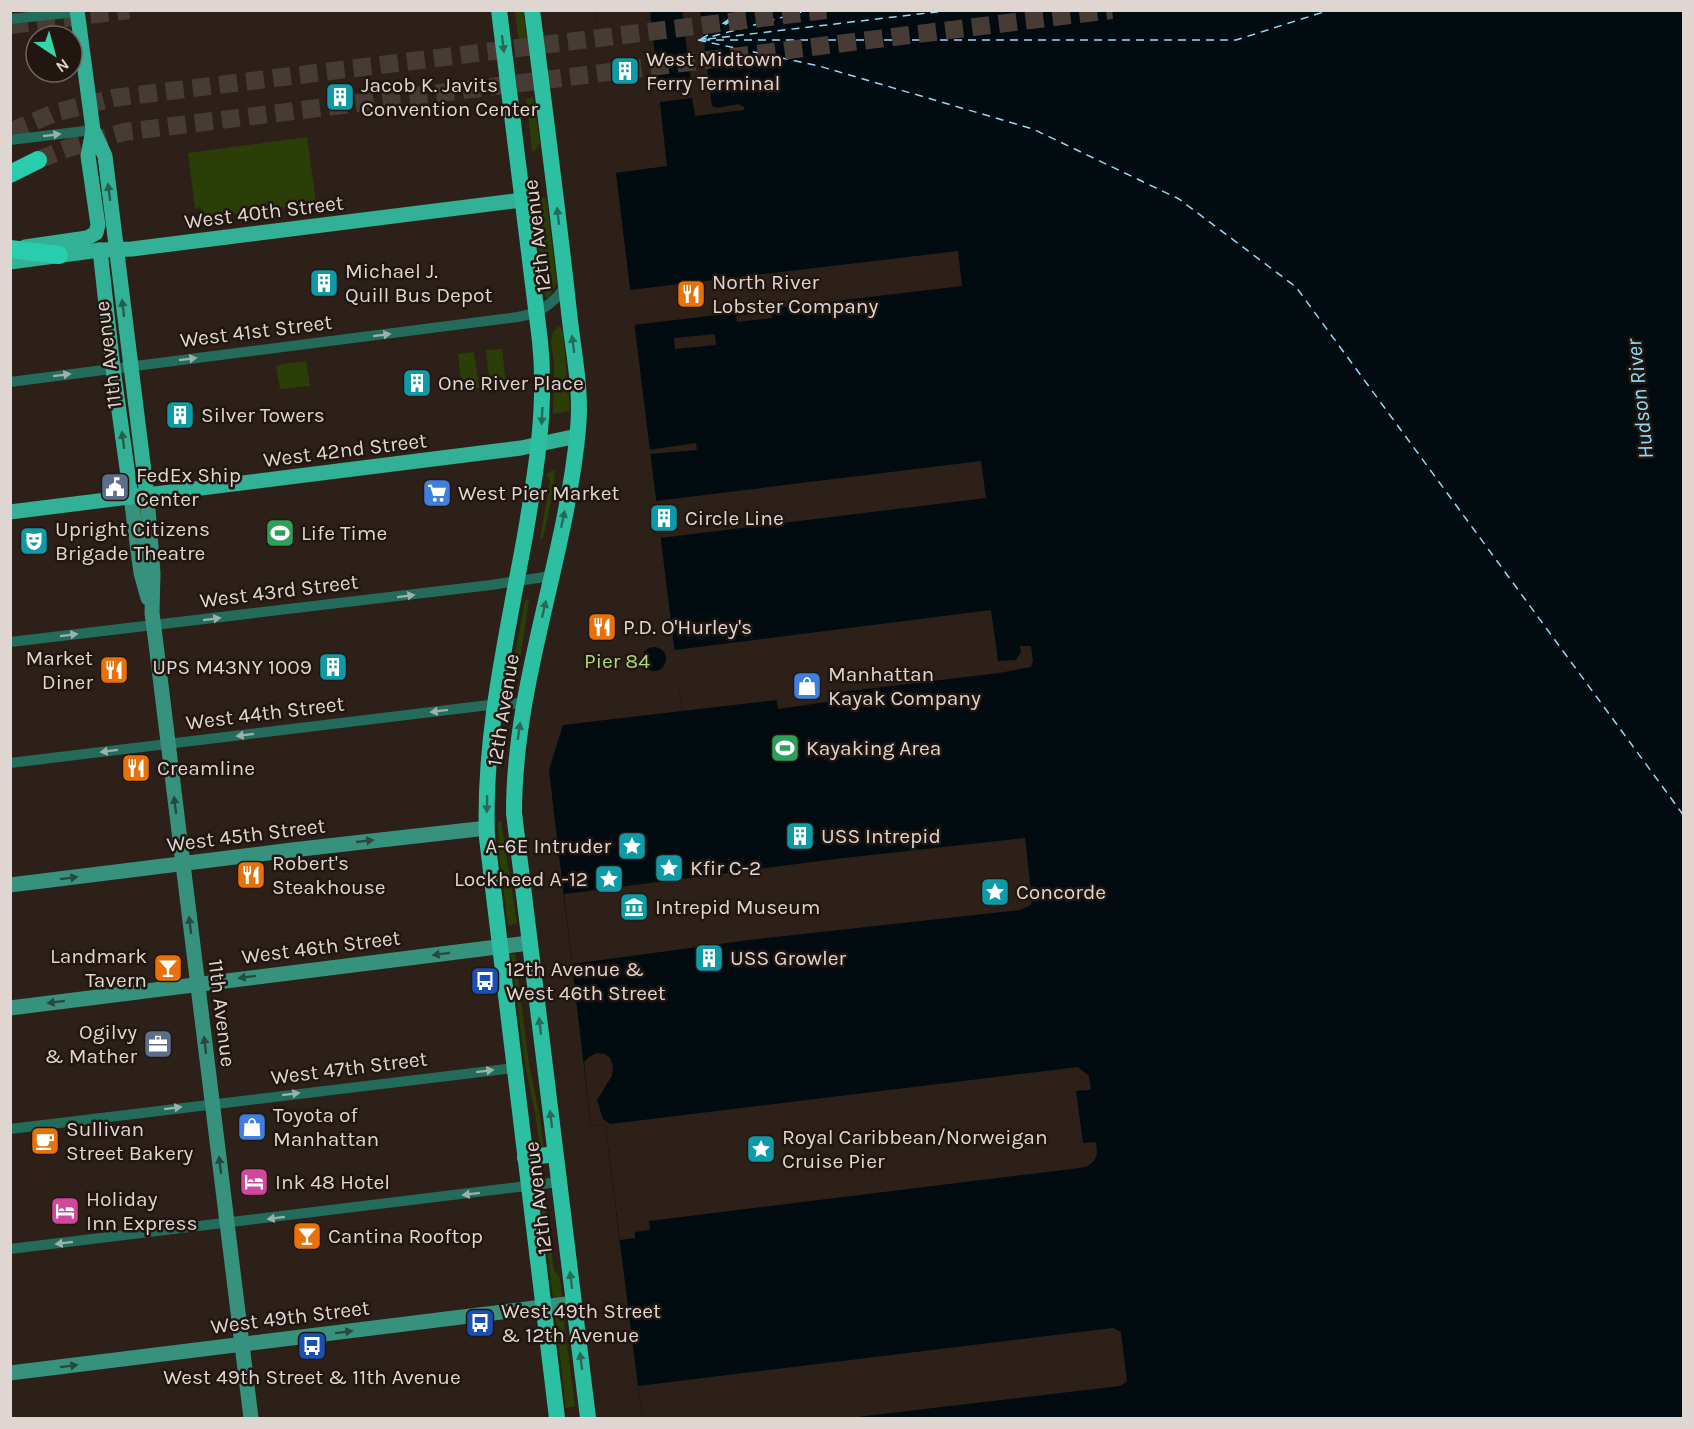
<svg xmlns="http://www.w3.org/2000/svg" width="1694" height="1429" font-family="Karla,sans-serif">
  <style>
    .green { fill: #2b3e07 }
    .water { fill: #010b10 }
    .pier { fill: #2c2019 }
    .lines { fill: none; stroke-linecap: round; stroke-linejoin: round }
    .ferry { stroke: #90dbf6; stroke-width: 1.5; stroke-dasharray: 8 6; stroke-linecap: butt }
    .motorway-tunnel { stroke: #473b35; stroke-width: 18; stroke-dasharray: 18 9; stroke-linecap: butt }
    .minor { stroke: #236c5c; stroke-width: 10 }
    .secondary { stroke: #36927d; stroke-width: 15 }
    .primary { stroke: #32b196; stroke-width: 15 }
    .trunk { stroke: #2dbfa2; stroke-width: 16 }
    .motorway { stroke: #28cdad; stroke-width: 18 }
    .oneway { fill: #286a59 }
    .oneway2 { fill: #9db1a9 }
    .oneway3 { fill: #295c4c }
    .oneway4 { fill: #2a483c }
    .labels { text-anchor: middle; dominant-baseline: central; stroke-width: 5; stroke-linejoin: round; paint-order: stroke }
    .poi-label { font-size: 21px; fill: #dfd6d2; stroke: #221610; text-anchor: start }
    .street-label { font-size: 21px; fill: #dfd6d2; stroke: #221610 }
    .park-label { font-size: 21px; fill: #aed871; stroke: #221610 }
    .water-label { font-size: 22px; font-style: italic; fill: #90dbf6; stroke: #221610 }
  </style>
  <rect width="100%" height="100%" fill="#2c2019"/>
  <g class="green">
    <polygon points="515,11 523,11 528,50 520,51"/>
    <polygon points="533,97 540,143 534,152 532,150 526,99"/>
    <polygon points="307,137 316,203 202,218 201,207 195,208 188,153"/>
    <polygon points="546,198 557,283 548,299 545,296 533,199"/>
    <polygon points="558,327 561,327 563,333 570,411 553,414 554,365 551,342 553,332"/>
    <polygon points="502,349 506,384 490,386 486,350"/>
    <polygon points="474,352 479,388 462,390 458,354"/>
    <polygon points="306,361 310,386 280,389 276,365"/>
    <polygon points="555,470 553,493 543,538 540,539 550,481 546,474"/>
    <polygon points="525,600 529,600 517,680 510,681"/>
    <polygon points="498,821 501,821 517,923 508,926 499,855"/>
    <polygon points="515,954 529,1064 540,1117 544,1151 540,1152 536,1118 525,1065 511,955"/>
    <polygon points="544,1194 554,1270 560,1278 562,1297 553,1298 540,1195"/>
    <polygon points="563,1313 575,1406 566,1408 555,1314"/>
  </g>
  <g class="water">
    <polygon points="596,11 1683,11 1683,1418 642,1418 605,1124 591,1126 549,770 563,725 682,711"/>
    <circle cx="654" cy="659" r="12"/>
  </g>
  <g class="pier">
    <polygon points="596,11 650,11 659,92 692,88 682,11 700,11 712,106 717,108 738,104 744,107 744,110 695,116 692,98 660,102 667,166 615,173"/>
    <polygon points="958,251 962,286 633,325 630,290"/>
    <polygon points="771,311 772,318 737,322 736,316"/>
    <polygon points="715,334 716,345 675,349 674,338"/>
    <polygon points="696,443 697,450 649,454 648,450"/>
    <polygon points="981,461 986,498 661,538 655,501"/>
    <polygon points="991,610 998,661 1016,660 1021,652 1020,646 1031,646 1033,661 1031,667 999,673 833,693 834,701 778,709 777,700 682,711 674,650"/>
    <polygon points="1025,838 1032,900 1031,905 1020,910 749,940 572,964 564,894 835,859"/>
    <polygon points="597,1053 605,1054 610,1058 613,1066 612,1076 597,1100 603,1119 610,1124 1078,1067 1089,1076 1091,1090 1076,1091 1083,1143 1096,1142 1097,1154 1094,1161 1088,1166 1080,1168 649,1221 650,1230 635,1232 635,1238 620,1240 605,1124 591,1126 584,1062 590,1056"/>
    <polygon points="1113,1328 1121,1332 1127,1382 1120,1386 848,1418 642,1418 638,1386"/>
  </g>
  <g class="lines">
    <g class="ferry">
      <polyline points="724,24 745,10"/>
      <polyline points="711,32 742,10"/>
      <polyline points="701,39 749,10"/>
      <polyline points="708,39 953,10"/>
      <polyline points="698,40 819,66 1033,129 1179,199 1296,287 1684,816"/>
      <polyline points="699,40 809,10"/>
      <polyline points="702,40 1236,40 1330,10"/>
    </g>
    <g class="motorway-tunnel">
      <polyline points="10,25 129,10"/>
      <polyline points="10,132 54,113 113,98 826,10"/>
      <polyline points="38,160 68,148 124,132 1112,10"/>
    </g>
    <g class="minor">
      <polyline points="10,19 77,12"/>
      <polyline points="10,140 93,130"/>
      <path d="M10,382L518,317C540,313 553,304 566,286"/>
      <polyline points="10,642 491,585 551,576"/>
      <polyline points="10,763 489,705 523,703"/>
      <polyline points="10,1129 514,1068"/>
      <polyline points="10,1249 559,1182"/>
    </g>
    <g class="secondary">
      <polyline points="147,496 153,573 152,613 155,636 251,1418"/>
      <polyline points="131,497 141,573 148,598"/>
      <polyline points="10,885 292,850 487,828"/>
      <polyline points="10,1008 529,943"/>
      <polyline points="10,1373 574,1303"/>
    </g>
    <g class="primary">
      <polyline points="77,10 93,130 105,156 147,496"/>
      <polyline points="25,247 87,238 96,233 98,225 88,156 93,130"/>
      <polyline points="100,250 113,368 131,497"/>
      <polyline points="10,262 100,250 132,249 522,200"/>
      <polyline points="10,512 521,448 577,436"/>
    </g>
    <g class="trunk">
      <path d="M499,10L540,341C547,407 536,471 525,536C507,635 483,737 487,838L557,1418"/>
      <path d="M532,10C545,111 558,211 569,312C573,351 582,390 578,429C566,559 514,682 514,813L588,1418"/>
      <polyline points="525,1158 555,1154"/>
    </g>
    <g class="motorway">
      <polyline points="10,174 38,160"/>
      <polyline points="10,249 59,255"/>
    </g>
  </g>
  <defs><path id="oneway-solid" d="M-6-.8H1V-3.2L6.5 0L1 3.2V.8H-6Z" transform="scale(1.5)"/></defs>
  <g class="oneway">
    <use href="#oneway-solid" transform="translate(503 44) rotate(83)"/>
    <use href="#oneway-solid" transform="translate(558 216) rotate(-97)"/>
    <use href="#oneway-solid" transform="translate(573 344) rotate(-98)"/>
    <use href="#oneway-solid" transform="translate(542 416) rotate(93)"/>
    <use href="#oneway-solid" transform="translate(563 519) rotate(-78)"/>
    <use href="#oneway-solid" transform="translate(544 609) rotate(-77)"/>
    <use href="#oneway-solid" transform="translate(519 731) rotate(-82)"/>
    <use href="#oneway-solid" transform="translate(487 804) rotate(91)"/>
    <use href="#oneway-solid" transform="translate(540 1026) rotate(-97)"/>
    <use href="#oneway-solid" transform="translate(551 1119) rotate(-97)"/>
    <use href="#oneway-solid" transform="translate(571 1280) rotate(-97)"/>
    <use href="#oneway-solid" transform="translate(581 1361) rotate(-97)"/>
  </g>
  <g class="oneway2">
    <use href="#oneway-solid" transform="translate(52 135) rotate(-7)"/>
    <use href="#oneway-solid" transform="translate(382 335) rotate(-7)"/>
    <use href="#oneway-solid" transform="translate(188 359) rotate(-7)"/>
    <use href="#oneway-solid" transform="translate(62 375) rotate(-7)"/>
    <use href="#oneway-solid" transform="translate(406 596) rotate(-7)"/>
    <use href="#oneway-solid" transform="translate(212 619) rotate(-7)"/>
    <use href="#oneway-solid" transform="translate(69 635) rotate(-7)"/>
    <use href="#oneway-solid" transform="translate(439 711) rotate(173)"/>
    <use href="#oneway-solid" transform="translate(245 735) rotate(173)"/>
    <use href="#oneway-solid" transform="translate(109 751) rotate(173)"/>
    <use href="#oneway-solid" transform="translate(485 1071) rotate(-7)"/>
    <use href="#oneway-solid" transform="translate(291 1094) rotate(-7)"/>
    <use href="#oneway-solid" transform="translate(173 1108) rotate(-7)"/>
    <use href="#oneway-solid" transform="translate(471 1194) rotate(173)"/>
    <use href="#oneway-solid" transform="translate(276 1218) rotate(173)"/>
    <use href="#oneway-solid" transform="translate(64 1243) rotate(173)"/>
  </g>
  <g class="oneway3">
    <use href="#oneway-solid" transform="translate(109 192) rotate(-98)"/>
    <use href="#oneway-solid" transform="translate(123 308) rotate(-97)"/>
    <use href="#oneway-solid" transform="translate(123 440) rotate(-98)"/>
  </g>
  <g class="oneway4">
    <use href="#oneway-solid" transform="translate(175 805) rotate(-97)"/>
    <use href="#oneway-solid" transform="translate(365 841) rotate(-6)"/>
    <use href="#oneway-solid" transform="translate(69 878) rotate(-7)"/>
    <use href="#oneway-solid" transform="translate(190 925) rotate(-97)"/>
    <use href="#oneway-solid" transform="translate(441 954) rotate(173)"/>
    <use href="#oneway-solid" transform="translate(247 977) rotate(173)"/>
    <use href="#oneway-solid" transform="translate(56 1002) rotate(173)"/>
    <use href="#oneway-solid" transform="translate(205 1045) rotate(-97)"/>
    <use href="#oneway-solid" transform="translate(220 1165) rotate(-97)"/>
    <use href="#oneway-solid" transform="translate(344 1332) rotate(-7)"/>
    <use href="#oneway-solid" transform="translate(69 1366) rotate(-7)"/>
  </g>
  <defs>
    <g id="building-square" transform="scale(1.5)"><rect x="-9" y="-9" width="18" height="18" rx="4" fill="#0f9aa8" stroke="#221610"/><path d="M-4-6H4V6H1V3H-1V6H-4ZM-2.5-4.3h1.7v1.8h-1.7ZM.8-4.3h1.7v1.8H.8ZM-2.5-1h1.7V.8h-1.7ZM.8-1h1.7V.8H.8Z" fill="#fff"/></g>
    <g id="restaurant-square" transform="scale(1.5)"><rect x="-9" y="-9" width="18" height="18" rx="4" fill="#e8710a" stroke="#221610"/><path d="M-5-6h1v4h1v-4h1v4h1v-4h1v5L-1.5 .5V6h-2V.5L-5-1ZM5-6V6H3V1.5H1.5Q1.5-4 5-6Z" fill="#fff"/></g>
    <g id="civic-square" transform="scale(1.5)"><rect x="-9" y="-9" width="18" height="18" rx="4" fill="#5c6f8a" stroke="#221610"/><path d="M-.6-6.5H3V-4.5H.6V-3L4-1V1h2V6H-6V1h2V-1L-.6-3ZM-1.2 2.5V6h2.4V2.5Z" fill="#fff"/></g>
    <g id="supermarket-square" transform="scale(1.5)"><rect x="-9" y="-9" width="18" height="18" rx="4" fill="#3f7fe0" stroke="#221610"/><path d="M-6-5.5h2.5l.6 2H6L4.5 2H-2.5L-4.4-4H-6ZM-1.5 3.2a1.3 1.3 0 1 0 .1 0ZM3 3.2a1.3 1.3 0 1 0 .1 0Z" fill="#fff"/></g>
    <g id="stadium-square" transform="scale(1.5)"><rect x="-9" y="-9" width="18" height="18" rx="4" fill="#2e9e5b" stroke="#221610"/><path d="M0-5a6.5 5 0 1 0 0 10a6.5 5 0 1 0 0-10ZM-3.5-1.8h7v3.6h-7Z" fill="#fff"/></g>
    <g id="theatre-square" transform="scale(1.5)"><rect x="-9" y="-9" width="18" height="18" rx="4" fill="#0f9aa8" stroke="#221610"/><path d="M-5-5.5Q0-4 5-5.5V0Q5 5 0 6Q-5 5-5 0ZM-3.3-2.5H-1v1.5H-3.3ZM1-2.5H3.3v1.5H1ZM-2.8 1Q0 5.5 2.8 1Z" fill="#fff"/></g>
    <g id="shop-square" transform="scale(1.5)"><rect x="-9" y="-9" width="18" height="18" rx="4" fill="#3f7fe0" stroke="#221610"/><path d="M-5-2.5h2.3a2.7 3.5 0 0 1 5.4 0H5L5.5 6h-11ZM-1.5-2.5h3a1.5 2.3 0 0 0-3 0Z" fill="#fff"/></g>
    <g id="sight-square" transform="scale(1.5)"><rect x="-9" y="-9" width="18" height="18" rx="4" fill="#0f9aa8" stroke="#221610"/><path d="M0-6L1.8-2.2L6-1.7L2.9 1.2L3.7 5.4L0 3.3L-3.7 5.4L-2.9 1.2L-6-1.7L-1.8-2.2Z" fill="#fff"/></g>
    <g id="museum-square" transform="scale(1.5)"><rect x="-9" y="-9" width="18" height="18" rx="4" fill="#0f9aa8" stroke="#221610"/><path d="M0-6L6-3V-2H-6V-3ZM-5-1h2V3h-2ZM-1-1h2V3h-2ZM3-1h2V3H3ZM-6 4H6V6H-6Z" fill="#fff"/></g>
    <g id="bar-square" transform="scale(1.5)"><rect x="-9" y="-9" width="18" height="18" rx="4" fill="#e8710a" stroke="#221610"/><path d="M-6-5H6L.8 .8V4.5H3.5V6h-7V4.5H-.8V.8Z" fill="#fff"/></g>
    <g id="bus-square" transform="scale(1.5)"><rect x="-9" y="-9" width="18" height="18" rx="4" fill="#1a4fb4" stroke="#221610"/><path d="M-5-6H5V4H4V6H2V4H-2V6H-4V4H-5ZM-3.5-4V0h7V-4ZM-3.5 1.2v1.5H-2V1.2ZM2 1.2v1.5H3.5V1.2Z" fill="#fff"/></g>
    <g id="office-square" transform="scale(1.5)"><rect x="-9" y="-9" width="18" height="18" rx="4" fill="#5c6f8a" stroke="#221610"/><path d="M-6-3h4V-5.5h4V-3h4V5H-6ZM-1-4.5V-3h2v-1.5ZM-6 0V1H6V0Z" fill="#fff"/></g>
    <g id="cafe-square" transform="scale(1.5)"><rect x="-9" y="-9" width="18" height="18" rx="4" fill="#e8710a" stroke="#221610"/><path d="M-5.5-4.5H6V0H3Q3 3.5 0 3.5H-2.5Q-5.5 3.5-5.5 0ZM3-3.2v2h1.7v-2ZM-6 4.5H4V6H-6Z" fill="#fff"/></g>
    <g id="hotel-square" transform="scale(1.5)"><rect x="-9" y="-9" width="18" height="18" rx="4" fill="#d1479c" stroke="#221610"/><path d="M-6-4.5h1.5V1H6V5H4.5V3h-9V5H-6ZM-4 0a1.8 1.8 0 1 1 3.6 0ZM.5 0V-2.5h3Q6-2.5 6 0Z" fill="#fff"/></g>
  </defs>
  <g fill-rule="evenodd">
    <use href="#building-square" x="625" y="71"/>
    <use href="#building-square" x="340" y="97"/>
    <use href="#building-square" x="324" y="283"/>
    <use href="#restaurant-square" x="691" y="294"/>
    <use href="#building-square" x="417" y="383"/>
    <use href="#building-square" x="180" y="415"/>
    <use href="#civic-square" x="115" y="487"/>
    <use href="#supermarket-square" x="437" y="493"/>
    <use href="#building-square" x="664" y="518"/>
    <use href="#stadium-square" x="280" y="533"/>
    <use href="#theatre-square" x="34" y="541"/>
    <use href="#restaurant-square" x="602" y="627"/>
    <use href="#building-square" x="333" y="667"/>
    <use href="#restaurant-square" x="114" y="670"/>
    <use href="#shop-square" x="807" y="686"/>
    <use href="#stadium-square" x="785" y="748"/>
    <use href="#restaurant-square" x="136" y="768"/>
    <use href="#building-square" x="800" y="836"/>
    <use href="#sight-square" x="632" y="846"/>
    <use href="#sight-square" x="669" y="868"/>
    <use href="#restaurant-square" x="251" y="875"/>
    <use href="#sight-square" x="609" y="879"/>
    <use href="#sight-square" x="995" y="892"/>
    <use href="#museum-square" x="634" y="907"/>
    <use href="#building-square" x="709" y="958"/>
    <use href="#bar-square" x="168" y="968"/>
    <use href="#bus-square" x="485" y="981"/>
    <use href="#office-square" x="158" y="1044"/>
    <use href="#shop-square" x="252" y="1127"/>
    <use href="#cafe-square" x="45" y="1141"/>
    <use href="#sight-square" x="761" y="1149"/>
    <use href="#hotel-square" x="254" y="1182"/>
    <use href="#hotel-square" x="65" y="1211"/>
    <use href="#bar-square" x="307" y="1236"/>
    <use href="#bus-square" x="480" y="1323"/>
    <use href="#bus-square" x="312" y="1346"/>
  </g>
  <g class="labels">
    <g class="poi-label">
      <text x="646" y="59">West Midtown<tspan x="646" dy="24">Ferry Terminal</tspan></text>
      <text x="361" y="85">Jacob K. Javits<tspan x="361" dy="24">Convention Center</tspan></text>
      <text x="345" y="271">Michael J.<tspan x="345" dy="24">Quill Bus Depot</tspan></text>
      <text x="712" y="282">North River<tspan x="712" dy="24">Lobster Company</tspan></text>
      <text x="438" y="383">One River Place</text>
      <text x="201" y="415">Silver Towers</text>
      <text x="136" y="475">FedEx Ship<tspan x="136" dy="24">Center</tspan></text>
      <text x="458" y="493">West Pier Market</text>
      <text x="685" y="518">Circle Line</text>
      <text x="55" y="529">Upright Citizens<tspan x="55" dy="24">Brigade Theatre</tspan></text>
      <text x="301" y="533">Life Time</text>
      <text x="623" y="627">P.D. O'Hurley's</text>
      <text x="93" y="658" text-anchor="end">Market<tspan x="93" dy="24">Diner</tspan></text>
      <text x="312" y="667" text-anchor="end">UPS M43NY 1009</text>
      <text x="828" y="674">Manhattan<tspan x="828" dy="24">Kayak Company</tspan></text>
      <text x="806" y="748">Kayaking Area</text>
      <text x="157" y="768">Creamline</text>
      <text x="821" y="836">USS Intrepid</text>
      <text x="611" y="846" text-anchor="end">A-6E Intruder</text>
      <text x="272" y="863">Robert's<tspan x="272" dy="24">Steakhouse</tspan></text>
      <text x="690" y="868">Kfir C-2</text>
      <text x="588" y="879" text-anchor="end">Lockheed A-12</text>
      <text x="1016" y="892">Concorde</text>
      <text x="655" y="907">Intrepid Museum</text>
      <text x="147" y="956" text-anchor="end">Landmark<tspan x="147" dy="24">Tavern</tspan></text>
      <text x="730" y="958">USS Growler</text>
      <text x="506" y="969">12th Avenue &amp;<tspan x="506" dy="24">West 46th Street</tspan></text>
      <text x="137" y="1032" text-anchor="end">Ogilvy<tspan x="137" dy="24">&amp; Mather</tspan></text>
      <text x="273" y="1115">Toyota of<tspan x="273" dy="24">Manhattan</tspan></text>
      <text x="66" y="1129">Sullivan<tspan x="66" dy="24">Street Bakery</tspan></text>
      <text x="782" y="1137">Royal Caribbean/Norweigan<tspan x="782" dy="24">Cruise Pier</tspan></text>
      <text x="275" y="1182">Ink 48 Hotel</text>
      <text x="86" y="1199">Holiday<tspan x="86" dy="24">Inn Express</tspan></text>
      <text x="328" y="1236">Cantina Rooftop</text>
      <text x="501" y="1311">West 49th Street<tspan x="501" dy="24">&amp; 12th Avenue</tspan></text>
      <text x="312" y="1377" text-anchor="middle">West 49th Street &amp; 11th Avenue</text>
    </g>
    <g class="street-label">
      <text transform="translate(264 212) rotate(-7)">West 40th Street</text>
      <text transform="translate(537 236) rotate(-97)">12th Avenue</text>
      <text transform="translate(256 331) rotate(-7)">West 41st Street</text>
      <text transform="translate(108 355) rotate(-97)">11th Avenue</text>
      <text transform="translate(345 450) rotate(-7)">West 42nd Street</text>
      <text transform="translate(279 591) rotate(-7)">West 43rd Street</text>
      <text transform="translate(503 710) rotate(-81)">12th Avenue</text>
      <text transform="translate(265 713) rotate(-7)">West 44th Street</text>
      <text transform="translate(246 835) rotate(-7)">West 45th Street</text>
      <text transform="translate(321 947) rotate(-7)">West 46th Street</text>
      <text transform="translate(222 1013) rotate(83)">11th Avenue</text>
      <text transform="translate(349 1068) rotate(-7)">West 47th Street</text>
      <text transform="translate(538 1198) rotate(-97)">12th Avenue</text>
      <text transform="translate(290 1317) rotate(-7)">West 49th Street</text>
    </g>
    <g class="park-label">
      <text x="617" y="661">Pier 84</text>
    </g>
    <g class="water-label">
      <text transform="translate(1640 399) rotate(-96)">Hudson River</text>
    </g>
  </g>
  <rect width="1694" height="1429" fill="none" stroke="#dfd6d2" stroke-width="24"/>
  <g transform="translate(54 54) rotate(144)"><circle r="28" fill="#221610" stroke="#6e635e" stroke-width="1.5"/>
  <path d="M0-4.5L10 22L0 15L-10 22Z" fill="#36d4a7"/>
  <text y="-9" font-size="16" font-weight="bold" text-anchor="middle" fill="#dfd6d2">N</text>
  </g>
</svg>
